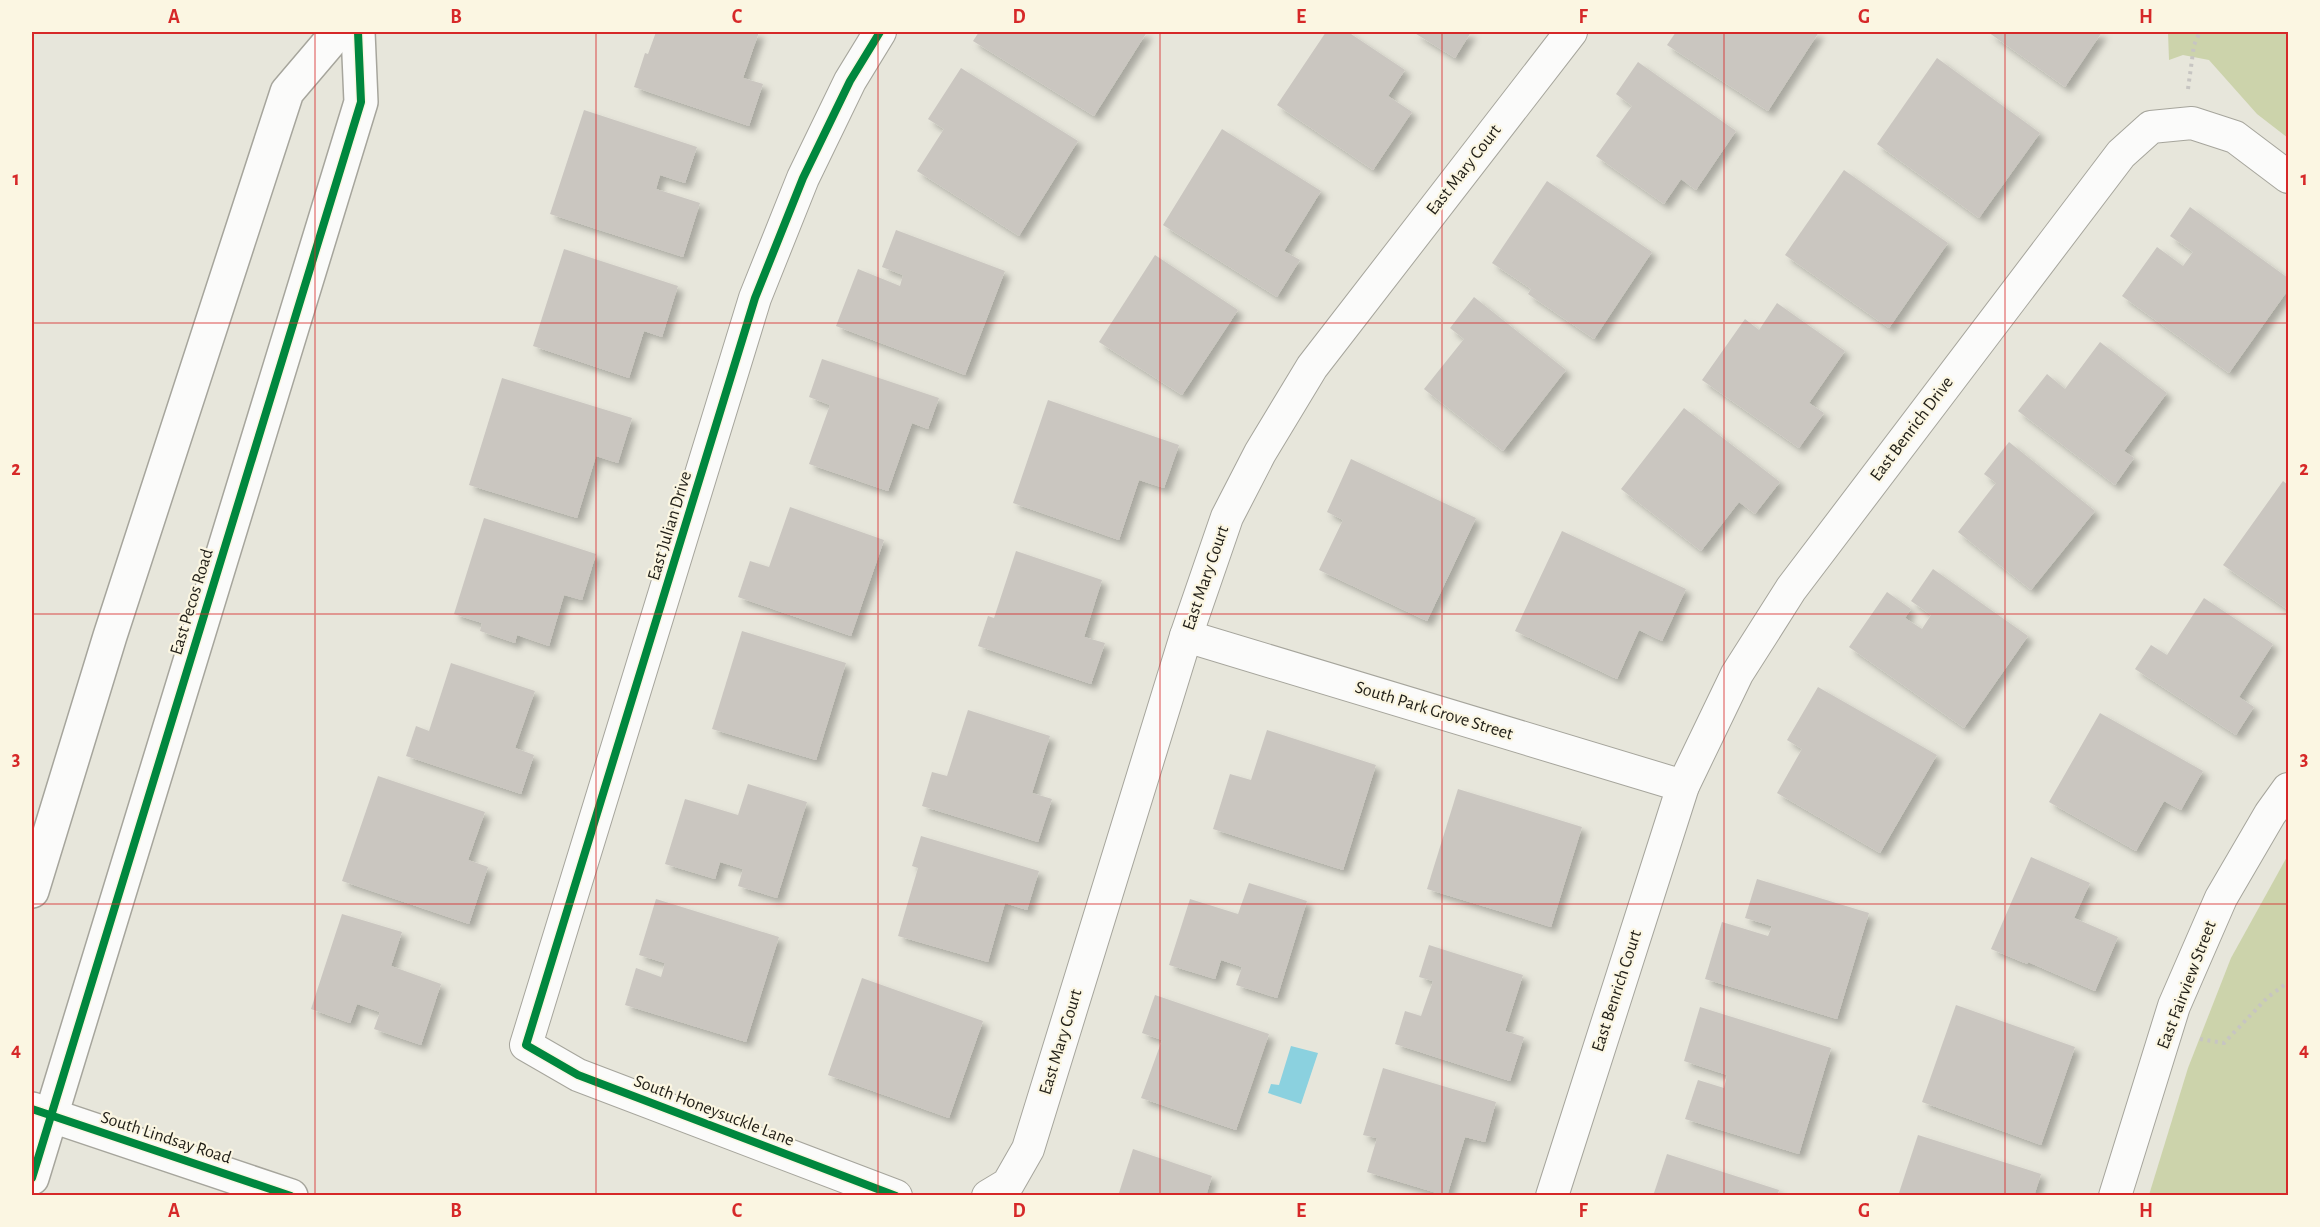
<svg xmlns="http://www.w3.org/2000/svg" width="2320" height="1227" font-family="'Alegreya Sans',sans-serif">
  <style>
    .green { fill: #ccd3ab }
    .water { fill: #8bd1df }
    .building { fill: #cac6c0; filter: url(#shadow) }
    .lines { fill: none; stroke-linecap: round; stroke-linejoin: round }
    .minor-casing { stroke: #a6a59c; stroke-width: 34 }
    .secondary-casing { stroke: #a6a59c; stroke-width: 36 }
    .path { stroke: #c7c5c2; stroke-width: 4; stroke-dasharray: 3 4.5; stroke-linecap: butt }
    .minor { stroke: #fbfbfa; stroke-width: 32 }
    .secondary { stroke: #fbfbfa; stroke-width: 33 }
    .cycleway-casing { stroke: #fbf6e2; stroke-width: 11 }
    .cycleway { stroke: #00873e; stroke-width: 8 }
    .grid { fill: none; stroke: #d62828; stroke-width: 1.5; stroke-opacity: 0.55 }
    .labels { text-anchor: middle; dominant-baseline: central; stroke-width: 4.5; stroke-linejoin: round; paint-order: stroke }
    .street-label { font-size: 18px; fill: #201e17; stroke: #fbf6e2 }
    .neatline { fill: none; stroke: #d62828; stroke-width: 2 }
    .grid-label { font-size: 20px; text-anchor: middle; font-weight: bold; fill: #d62828 }
  </style>
  <defs>
    <filter id="shadow"><feDropShadow dx="5.5" dy="5.5" stdDeviation="3" flood-color="#0004"/></filter>
  </defs>
  <rect width="100%" height="100%" fill="#e7e6db"/>
  <g class="green">
    <polygon points="2168,32 2288,32 2288,138 2257,114 2209,60 2183,55 2169,60"/>
    <polygon points="2288,855 2288,1195 2149,1195 2188,1068 2231,958"/>
  </g>
  <polygon class="water" points="1291,1046 1318,1053 1301,1104 1268,1093 1271,1084 1279,1085"/>
  <g class="building">
    <polygon points="656,32 759,32 743,78 763,84 749,126 634,87 645,53 648,54"/>
    <polygon points="979,32 1147,32 1094,116 973,41"/>
    <polygon points="1326,32 1348,32 1405,70 1388,96 1412,112 1373,170 1277,105"/>
    <polygon points="1413,32 1471,32 1455,58"/>
    <polygon points="1676,32 1819,32 1768,111 1667,45"/>
    <polygon points="1988,32 2102,32 2065,87"/>
    <polygon points="1937,58 2040,133 1979,218 1877,144"/>
    <polygon points="1638,62 1736,131 1696,190 1681,179 1664,204 1596,156 1632,106 1616,94"/>
    <polygon points="961,68 1078,141 1019,236 917,171 944,129 928,119"/>
    <polygon points="584,110 697,147 685,183 660,175 656,189 700,203 683,257 550,214"/>
    <polygon points="1222,129 1321,191 1284,251 1300,260 1277,297 1163,225"/>
    <polygon points="1844,170 1948,243 1889,328 1785,255"/>
    <polygon points="1547,181 1652,252 1594,339 1528,294 1531,289 1492,263"/>
    <polygon points="2190,207 2288,278 2288,290 2229,373 2122,296 2157,247 2183,266 2193,252 2170,236"/>
    <polygon points="896,230 1005,271 965,375 836,326 858,269 900,286 903,275 882,267"/>
    <polygon points="564,249 678,286 662,337 644,331 629,378 533,346"/>
    <polygon points="1155,255 1238,310 1182,395 1099,342"/>
    <polygon points="1474,297 1566,370 1503,451 1424,389 1464,339 1450,328"/>
    <polygon points="1777,303 1845,351 1809,403 1824,413 1799,448 1702,380 1745,319 1759,330"/>
    <polygon points="2100,342 2167,393 2124,451 2134,458 2115,485 2018,411 2047,374 2065,389"/>
    <polygon points="822,359 939,398 928,429 912,423 888,491 809,464 830,405 809,397"/>
    <polygon points="502,378 632,418 618,463 596,456 577,518 469,485"/>
    <polygon points="1048,400 1179,445 1164,488 1139,480 1119,540 1013,503"/>
    <polygon points="1684,408 1780,482 1755,514 1739,502 1701,551 1621,489"/>
    <polygon points="2009,442 2095,511 2031,590 1958,532 1996,483 1984,474"/>
    <polygon points="1351,459 1476,518 1427,621 1319,570 1343,520 1327,512"/>
    <polygon points="2283,481 2288,485 2288,610 2223,565"/>
    <polygon points="790,507 884,540 851,636 738,597 750,561 769,567"/>
    <polygon points="484,518 596,554 582,600 564,595 549,646 517,635 515,643 480,631 482,623 454,614"/>
    <polygon points="1562,531 1686,589 1662,641 1639,630 1617,679 1515,631"/>
    <polygon points="1016,551 1102,580 1084,637 1105,643 1091,684 978,646 988,616 994,618"/>
    <polygon points="1933,569 2028,636 1964,728 1849,647 1887,592 1911,609 1905,618 1922,629 1931,615 1911,601"/>
    <polygon points="2204,598 2273,644 2239,697 2254,707 2236,735 2135,669 2151,645 2167,655"/>
    <polygon points="742,631 846,663 816,760 712,729"/>
    <polygon points="451,663 535,691 515,748 534,755 521,794 406,756 416,726 429,731"/>
    <polygon points="1818,687 1937,755 1880,853 1777,793 1802,749 1787,740"/>
    <polygon points="968,710 1050,736 1032,793 1052,799 1038,842 922,806 932,772 947,776"/>
    <polygon points="2100,713 2203,771 2181,810 2164,801 2136,851 2049,802"/>
    <polygon points="1267,730 1376,765 1343,870 1213,829 1230,774 1251,780"/>
    <polygon points="378,776 485,812 468,860 488,867 469,924 342,881"/>
    <polygon points="748,784 807,802 777,898 738,886 743,869 720,862 715,879 665,864 685,799 738,815"/>
    <polygon points="1458,789 1582,827 1551,927 1427,889"/>
    <polygon points="921,836 1039,871 1027,910 1005,903 988,962 898,936 918,868 912,866"/>
    <polygon points="2031,857 2090,883 2074,918 2118,937 2095,991 2028,962 2027,964 1991,949"/>
    <polygon points="1757,879 1869,913 1837,1019 1705,979 1722,922 1768,936 1772,926 1745,918"/>
    <polygon points="1249,883 1307,901 1277,998 1236,985 1242,967 1221,960 1215,979 1169,965 1190,899 1238,914"/>
    <polygon points="656,899 779,937 746,1042 625,1005 636,968 661,977 665,963 639,955"/>
    <polygon points="342,914 402,932 391,966 441,984 421,1045 374,1029 380,1012 357,1004 350,1023 311,1009"/>
    <polygon points="1429,945 1523,975 1505,1031 1524,1037 1510,1081 1395,1044 1405,1011 1421,1016 1433,981 1419,977"/>
    <polygon points="862,978 983,1021 949,1118 828,1075"/>
    <polygon points="1155,995 1269,1034 1236,1130 1141,1098 1162,1040 1142,1033"/>
    <polygon points="1956,1005 2075,1047 2041,1145 1922,1102"/>
    <polygon points="1700,1007 1831,1048 1799,1154 1685,1119 1698,1080 1724,1088 1727,1075 1684,1061"/>
    <polygon points="1383,1068 1496,1102 1485,1142 1465,1137 1447,1196 1367,1172 1377,1138 1363,1135"/>
    <polygon points="1918,1135 2041,1174 2034,1196 1898,1196"/>
    <polygon points="1133,1149 1212,1176 1206,1196 1118,1196"/>
    <polygon points="1667,1154 1779,1190 1777,1196 1653,1196"/>
  </g>
  <g class="lines">
    <g class="minor-casing">
      <g id="minor">
        <polyline points="880,32 850,81 803,178 755,298 526,1045 578,1075 896,1196"/>
        <polyline points="1186,636 1683,786"/>
        <polyline points="988,1196 1008,1184 1028,1149 1186,636 1227,517 1260,453 1312,367 1571,32"/>
        <polyline points="1552,1196 1683,786 1737,674 1791,589 2121,154 2151,127 2192,123 2235,137 2288,177"/>
        <polyline points="2115,1196 2174,1006 2221,898 2270,814 2288,789"/>
      </g>
    </g>
    <g class="secondary-casing">
      <g id="secondary">
        <polyline points="32,891 110,636 287,92 338,32"/>
        <polyline points="32,1109 291,1196"/>
        <polyline points="32,1178 361,102 358,32"/>
      </g>
    </g>
    <g class="path">
      <polyline points="2188,89 2194,45 2200,32"/>
      <polyline points="2200,1039 2224,1043 2267,998 2288,982"/>
    </g>
    <use href="#minor" class="minor"/>
    <use href="#secondary" class="secondary"/>
    <g class="cycleway-casing">
      <g id="cycleway">
        <polyline points="880,32 850,81 803,178 755,298 526,1045 578,1075 896,1196"/>
        <polyline points="32,1109 291,1196"/>
        <polyline points="32,1178 361,102 358,32"/>
      </g>
    </g>
    <use href="#cycleway" class="cycleway"/>
  </g>
  <path class="grid" d="M315,32V1196M596,32V1196M878,32V1196M1160,32V1196M1442,32V1196M1724,32V1196M2005,32V1196M32,323H2288M32,614H2288M32,904H2288"/>
  <g class="labels">
    <g class="street-label">
      <text transform="translate(1464 170) rotate(-52)">East Mary Court</text>
      <text transform="translate(1912 429) rotate(-53)">East Benrich Drive</text>
      <text transform="translate(670 526) rotate(-73)">East Julian Drive</text>
      <text transform="translate(1206 578) rotate(-71)">East Mary Court</text>
      <text transform="translate(192 602) rotate(-73)">East Pecos Road</text>
      <text transform="translate(1434 711) rotate(17)">South Park Grove Street</text>
      <text transform="translate(2187 985) rotate(-69)">East Fairview Street</text>
      <text transform="translate(1617 991) rotate(-72)">East Benrich Court</text>
      <text transform="translate(1061 1042) rotate(-73)">East Mary Court</text>
      <text transform="translate(714 1111) rotate(21)">South Honeysuckle Lane</text>
      <text transform="translate(166 1138) rotate(18)">South Lindsay Road</text>
    </g>
  </g>
  <rect width="2320" height="1227" fill="none" stroke="#fbf6e2" stroke-width="66"/>
  <rect x="33" y="33" width="2254" height="1161" class="neatline"/>
  <g class="grid-label">
    <text x="174" y="23">A</text>
    <text x="456" y="23">B</text>
    <text x="737" y="23">C</text>
    <text x="1019" y="23">D</text>
    <text x="1301" y="23">E</text>
    <text x="1583" y="23">F</text>
    <text x="1864" y="23">G</text>
    <text x="2146" y="23">H</text>
    <text x="16" y="185">1</text>
    <text x="2304" y="185">1</text>
    <text x="16" y="475">2</text>
    <text x="2304" y="475">2</text>
    <text x="16" y="765">3</text>
    <text x="2304" y="765">3</text>
    <text x="16" y="1056">4</text>
    <text x="2304" y="1056">4</text>
    <text x="174" y="1217">A</text>
    <text x="456" y="1217">B</text>
    <text x="737" y="1217">C</text>
    <text x="1019" y="1217">D</text>
    <text x="1301" y="1217">E</text>
    <text x="1583" y="1217">F</text>
    <text x="1864" y="1217">G</text>
    <text x="2146" y="1217">H</text>
  </g>
</svg>
